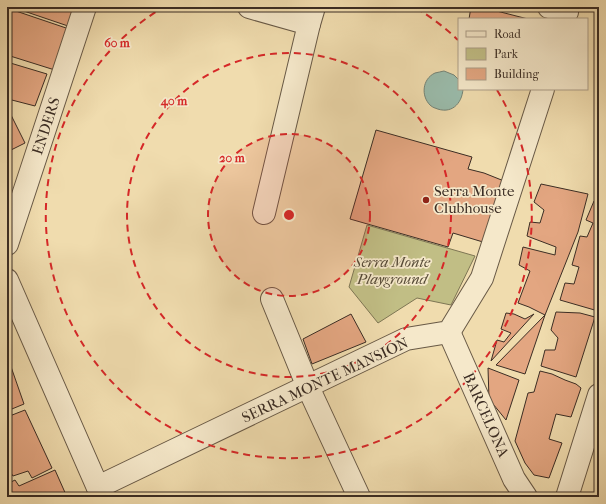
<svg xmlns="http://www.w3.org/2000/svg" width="606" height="504" font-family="'IM FELL French Canon',serif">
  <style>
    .green { fill: #c1be85; stroke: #7e7654 }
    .water { fill: #9abcac; stroke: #748376 }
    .building { fill: #e3a681; stroke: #3b2d24 }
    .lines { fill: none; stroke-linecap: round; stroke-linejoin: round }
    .minor-casing { stroke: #685946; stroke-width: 24 }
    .minor { stroke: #f5e8ca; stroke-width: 22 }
    .ring { fill: none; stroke: #d62828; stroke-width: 2; stroke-dasharray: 7 5 }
    .poi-dot { fill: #8f2418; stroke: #f5e8ca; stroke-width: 1.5 }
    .labels { text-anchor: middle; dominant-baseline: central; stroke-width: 3.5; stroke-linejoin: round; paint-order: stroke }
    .street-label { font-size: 15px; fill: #3b2d24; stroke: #f5e8ca }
    .poi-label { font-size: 15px; fill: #3b2d24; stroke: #f5e8ca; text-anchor: start }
    .park-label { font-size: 15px; font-style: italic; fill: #564a37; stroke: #f5e8ca }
    .centre { fill: #d62828; stroke: #f5e8ca; stroke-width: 2 }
    .ring-label { font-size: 12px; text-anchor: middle; font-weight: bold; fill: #d62828; stroke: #f5e8ca; stroke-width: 3.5; stroke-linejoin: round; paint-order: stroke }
  </style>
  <rect width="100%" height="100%" fill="#f0dcae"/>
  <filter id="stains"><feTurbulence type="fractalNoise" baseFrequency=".005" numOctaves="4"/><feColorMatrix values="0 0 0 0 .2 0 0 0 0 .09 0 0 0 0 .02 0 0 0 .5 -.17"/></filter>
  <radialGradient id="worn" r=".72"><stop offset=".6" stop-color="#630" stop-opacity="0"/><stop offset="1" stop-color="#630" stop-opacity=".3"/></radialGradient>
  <polygon class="green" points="367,225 475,256 451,305 417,298 378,323 349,287"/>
  <path class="water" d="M444,71L454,75L459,80V89H463C462,104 451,115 435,108C434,108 431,106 430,105C421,96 422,79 435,73C438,72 441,72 444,71Z"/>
  <g class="building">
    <polygon points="12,7 74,7 68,26"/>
    <polygon points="471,7 481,7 528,19 469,19"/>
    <polygon points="7,8 72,30 58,71 7,55"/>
    <polygon points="7,62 47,74 35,106 8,99 7,104"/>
    <polygon points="7,107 25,143 7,152"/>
    <polygon points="376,130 472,157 468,169 484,173 504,181 483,242 453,233 448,247 350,219"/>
    <polygon points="541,184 588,194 578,232 545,315 529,307 518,303 530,271 519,265 523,247 555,255 556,247 527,236 530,222 540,223 544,210 534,202"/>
    <polygon points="594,201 599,203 599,309 598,311 560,300 565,283 574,284 579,267 572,265 580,236 587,237 593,223 586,220"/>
    <polygon points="556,312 580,313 595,317 576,377 541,366 545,350 555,350 558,338 551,330"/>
    <polygon points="506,313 514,314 525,319 534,314 491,361 497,340 504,342 511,333 501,329"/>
    <polygon points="351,314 366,342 312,364 303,339"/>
    <polygon points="545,315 525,374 496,365"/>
    <polygon points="9,361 24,404 7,411 7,362"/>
    <polygon points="488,368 519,380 506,420 489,399"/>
    <polygon points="540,371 552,374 565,380 576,384 581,388 571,417 556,414 549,439 562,443 549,478 534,475 525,463 515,441 528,393 534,392"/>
    <polygon points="25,410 52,468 32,478 28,471 13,476 9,470 7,471 7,417"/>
    <polygon points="55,470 67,497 7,497 7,484 15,480 19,486"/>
  </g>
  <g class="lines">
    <g class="minor-casing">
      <g id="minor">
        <polyline points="249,7 309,24"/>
        <polyline points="549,7 567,12"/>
        <polyline points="264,213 309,24 314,7"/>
        <polyline points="7,244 85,7"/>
        <polyline points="7,280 102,497"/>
        <polyline points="272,299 308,387 359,497"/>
        <polyline points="449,332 514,479 526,497"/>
        <polyline points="98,487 406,339 449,332 482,278 543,89"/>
        <polyline points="567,497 599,395"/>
      </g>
    </g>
    <use href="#minor" class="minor"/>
  </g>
  <circle cx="289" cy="215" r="81" fill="#d62828" fill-opacity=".12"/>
  <g class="ring">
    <circle cx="289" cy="215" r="81"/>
    <circle cx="289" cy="215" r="162"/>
    <path d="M416 8A243 243 0 0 1 458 40M497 90A243 243 0 1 1 162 8"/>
  </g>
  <circle class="poi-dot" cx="426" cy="200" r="4"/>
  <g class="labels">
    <g class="street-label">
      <text transform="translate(46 126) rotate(-72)">ENDERS</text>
      <text transform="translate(325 380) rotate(-25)">SERRA MONTE MANSION</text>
      <text transform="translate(486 415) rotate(66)">BARCELONA</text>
    </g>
    <g class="poi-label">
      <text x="434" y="191">Serra Monte<tspan x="434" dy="17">Clubhouse</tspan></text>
    </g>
    <g class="park-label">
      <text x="392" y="262">Serra Monte<tspan x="392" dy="17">Playground</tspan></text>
    </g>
  </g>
  <circle cx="289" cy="215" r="6" class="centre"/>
  <g class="ring-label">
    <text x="117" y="47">60 m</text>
    <text x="174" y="105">40 m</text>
    <text x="232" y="162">20 m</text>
  </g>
  <rect width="606" height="504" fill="none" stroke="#f0dcae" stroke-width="24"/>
  <rect x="8" y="8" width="590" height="488" fill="none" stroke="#3b2d24" stroke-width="2"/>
  <rect x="12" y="12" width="582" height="480" fill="none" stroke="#3b2d24"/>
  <rect x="458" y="18" width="130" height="72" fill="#f5e8ca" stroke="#ab9d88"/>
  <rect x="466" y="31" width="20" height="6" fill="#f5e8ca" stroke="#ab9d88"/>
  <text x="494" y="38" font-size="12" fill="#3b2d24">Road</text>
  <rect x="466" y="48" width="20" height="12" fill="#c1be85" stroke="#ab9d88"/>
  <text x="494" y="58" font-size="12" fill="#3b2d24">Park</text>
  <rect x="466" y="68" width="20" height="12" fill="#e3a681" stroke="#ab9d88"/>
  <text x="494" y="78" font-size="12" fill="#3b2d24">Building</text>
  <rect width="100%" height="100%" filter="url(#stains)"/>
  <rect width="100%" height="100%" fill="url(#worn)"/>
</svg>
